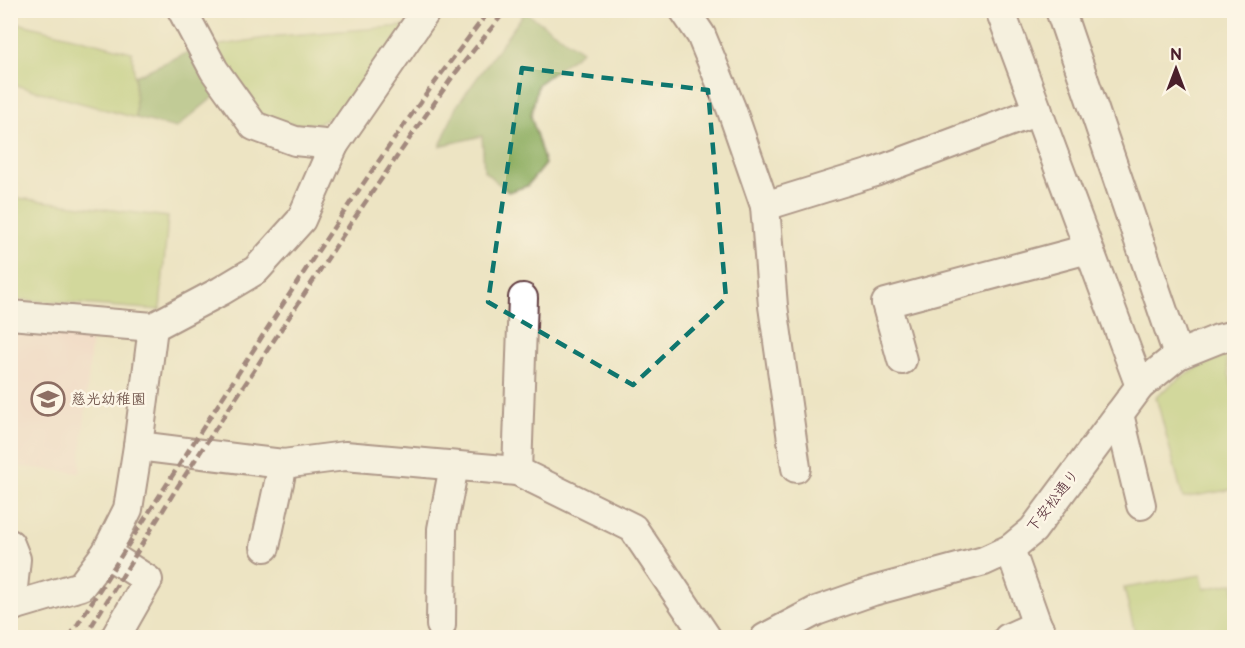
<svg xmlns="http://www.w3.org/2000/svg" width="1245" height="648" font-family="'Balsamiq Sans','Klee One',sans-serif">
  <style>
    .built { fill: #f7d0ca }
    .green { fill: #b2c96e; stroke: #7e744c; stroke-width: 1.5 }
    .forest { fill: #8dad61; stroke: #6c6646; stroke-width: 1.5 }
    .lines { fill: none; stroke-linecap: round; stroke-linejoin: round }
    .minor-casing { stroke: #623d42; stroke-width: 32 }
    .minor { stroke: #fff; stroke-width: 28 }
    .rail { stroke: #4a1f2b; stroke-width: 4.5; stroke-dasharray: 9 4.5; stroke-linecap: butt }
    .marked { fill: none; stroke: #0f766e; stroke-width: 4.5; stroke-dasharray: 12 8; stroke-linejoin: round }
    .labels { text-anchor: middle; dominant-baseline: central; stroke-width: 5; stroke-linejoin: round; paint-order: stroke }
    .education-label { font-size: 15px; font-weight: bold; fill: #785e54; stroke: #fcf5e5; text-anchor: start }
    .street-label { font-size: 15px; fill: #4a1f2b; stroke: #fcf5e5 }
  </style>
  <rect width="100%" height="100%" fill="#fcf5e5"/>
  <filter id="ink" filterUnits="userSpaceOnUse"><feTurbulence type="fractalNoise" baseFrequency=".0167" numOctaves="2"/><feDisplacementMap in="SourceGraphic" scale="12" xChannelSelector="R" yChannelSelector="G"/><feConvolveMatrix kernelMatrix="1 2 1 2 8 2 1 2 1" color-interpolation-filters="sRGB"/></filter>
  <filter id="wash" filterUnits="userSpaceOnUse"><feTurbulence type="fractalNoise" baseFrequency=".008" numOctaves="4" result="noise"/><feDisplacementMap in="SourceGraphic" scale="24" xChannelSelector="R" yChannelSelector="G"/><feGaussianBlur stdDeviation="1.35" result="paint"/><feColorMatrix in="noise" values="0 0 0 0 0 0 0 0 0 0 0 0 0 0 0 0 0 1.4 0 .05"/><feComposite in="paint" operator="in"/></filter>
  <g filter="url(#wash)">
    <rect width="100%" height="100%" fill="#ede4c3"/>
    <polygon class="built" points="10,324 92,332 80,473 11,466"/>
    <g class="green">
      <polygon points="10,21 132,52 136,93 136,118 11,84"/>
      <polygon points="406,26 340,112 319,123 298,125 269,119 258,113 209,47 278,36"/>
      <polygon points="10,197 168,217 160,310 11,299"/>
      <path d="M1225,356L1234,395V489L1183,498L1156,397C1181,376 1195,367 1225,356Z"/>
      <polygon points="1201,575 1204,589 1234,583 1234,637 1136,637 1124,588"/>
    </g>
    <g class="forest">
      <polygon points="525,12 582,51 538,84 531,116 545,164 527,186 508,192 484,171 482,136 440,146 456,107"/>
      <polygon points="193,50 216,95 176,128 136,118 135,76"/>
    </g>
  </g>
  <g filter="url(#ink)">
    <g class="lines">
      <g class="minor-casing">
        <g id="minor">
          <polyline points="182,10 214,70 254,126 295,141 334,145"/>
          <polyline points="684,10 701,35 731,108 765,206 773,306 796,468"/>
          <polyline points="1000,10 1140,386"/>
          <polyline points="1060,10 1178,355"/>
          <polyline points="765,206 875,172 1038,111"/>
          <polyline points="10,315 153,327 221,291 256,270 301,220 334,145 424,14 425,10"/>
          <polyline points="902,360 886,303 1088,249"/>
          <polyline points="1119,414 1141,505"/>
          <polyline points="138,446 283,464 345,456 517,471 633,528 707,638"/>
          <polyline points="517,471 523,298"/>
          <polyline points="10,544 16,559 11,607"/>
          <polyline points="265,547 283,464"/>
          <polyline points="1010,549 1037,625 1044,638"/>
          <polyline points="106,553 148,580 115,638"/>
          <polyline points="10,607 81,586 106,553 128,509 138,446 153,327"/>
          <polyline points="441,625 442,529 454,466"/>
          <polyline points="765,638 816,611 873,591 984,561 1010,549 1033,530 1140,386 1178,355 1218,339 1234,335"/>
          <polyline points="1008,638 1037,625"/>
        </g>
      </g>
      <use href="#minor" class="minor"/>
      <g class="rail">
        <path d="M69,638C131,540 193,443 256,346C330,231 405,118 490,10"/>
        <polyline points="84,638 178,486 353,220 453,76 506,10"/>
      </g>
    </g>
  </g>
  <path d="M0 0H1245V648H0ZM522,68L708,90L726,298L633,385L488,302Z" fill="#ede4c3" fill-opacity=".55" fill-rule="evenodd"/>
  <path class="marked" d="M522,68L708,90L726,298L633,385L488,302Z"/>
  <defs>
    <g id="school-ring" transform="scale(1.725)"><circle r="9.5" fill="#fcf5e5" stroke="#8d6e63" stroke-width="1.5"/><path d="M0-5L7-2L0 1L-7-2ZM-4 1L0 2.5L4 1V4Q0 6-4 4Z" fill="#8d6e63"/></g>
  </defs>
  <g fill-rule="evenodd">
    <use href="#school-ring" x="48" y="399"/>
  </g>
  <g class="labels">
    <g class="education-label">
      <text x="71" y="399">慈光幼稚園</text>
    </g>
    <g class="street-label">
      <text transform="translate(1053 501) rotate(-52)">下安松通り</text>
    </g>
  </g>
  <rect width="1245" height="648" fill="none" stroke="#fcf5e5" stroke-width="36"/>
  <g transform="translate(1176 69)" stroke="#fcf5e5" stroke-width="4.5" paint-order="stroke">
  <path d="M0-4.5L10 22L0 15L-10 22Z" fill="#4a1f2b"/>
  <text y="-9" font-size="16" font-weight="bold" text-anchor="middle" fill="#4a1f2b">N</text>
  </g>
</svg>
